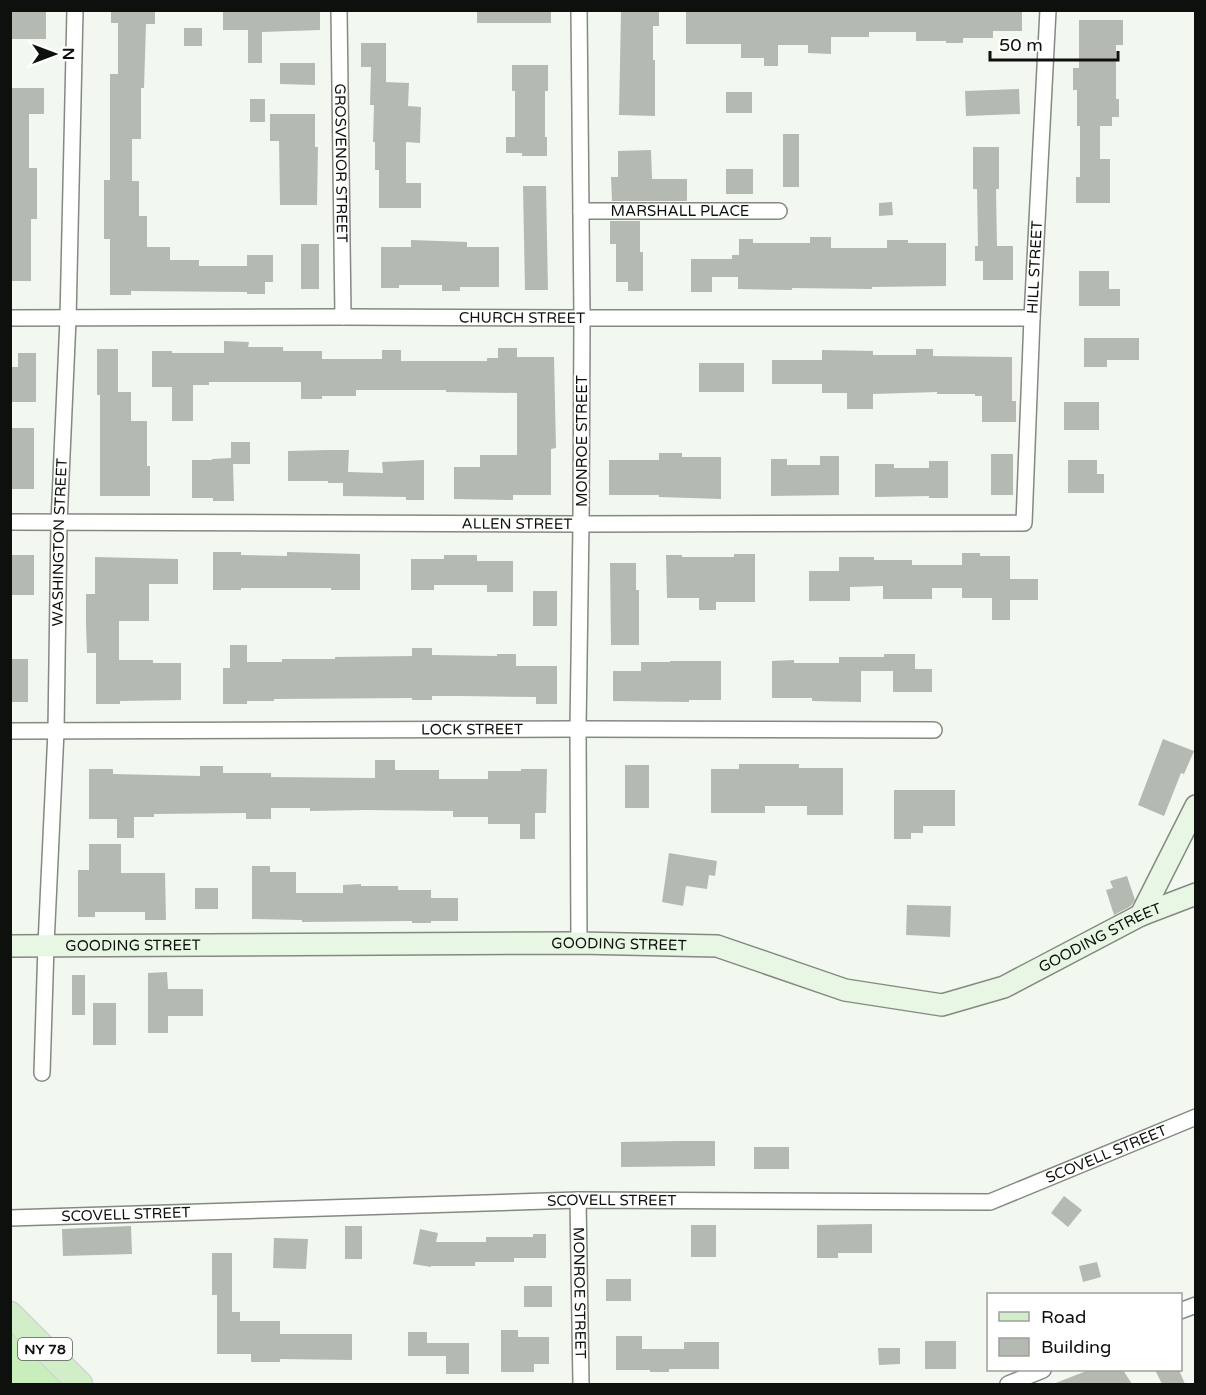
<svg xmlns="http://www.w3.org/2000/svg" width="1206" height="1395" font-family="'Varela Round',sans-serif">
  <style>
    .green { fill: #c7eebb }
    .building { fill: #b4b9b2 }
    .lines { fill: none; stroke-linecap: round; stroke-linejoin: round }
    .street-casing { stroke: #848982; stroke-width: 18 }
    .secondary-casing { stroke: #848982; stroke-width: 24 }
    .primary-casing { stroke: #d4d4d3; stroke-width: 27 }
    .street { stroke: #fff; stroke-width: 15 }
    .secondary { stroke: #e8f6e4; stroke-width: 21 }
    .primary { stroke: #d1eec8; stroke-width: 24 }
    .labels { text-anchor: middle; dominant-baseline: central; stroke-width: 4.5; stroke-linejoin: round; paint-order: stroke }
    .shield { fill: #fff; stroke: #565856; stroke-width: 1.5 }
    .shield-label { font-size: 14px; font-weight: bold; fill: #0e100d }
    .street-label { font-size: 15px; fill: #0e100d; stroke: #fff }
  </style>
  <rect width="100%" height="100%" fill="#f2f8f0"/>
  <polygon class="green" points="11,1323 70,1384 11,1384"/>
  <g class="building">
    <polygon points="10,10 46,10 46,39 11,39"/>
    <polygon points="111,10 155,10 155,24 146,24 144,88 141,88 141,139 132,139 132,181 139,181 139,216 147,216 147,247 170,247 170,260 199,260 199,266 247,266 247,255 273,255 273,282 265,282 265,294 247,294 247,292 131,291 131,295 110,295 110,239 104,239 104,180 110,180 110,74 118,74 118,23 111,23"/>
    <polygon points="223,10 320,10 320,30 262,32 262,63 248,63 248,30 223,30"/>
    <rect x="477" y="10" width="74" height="13"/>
    <polygon points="621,10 659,10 659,26 653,26 653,60 655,60 655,116 619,115"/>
    <polygon points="686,10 1022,10 1022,31 993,31 993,38 963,38 963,43 946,43 946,41 916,41 916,32 869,32 869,37 831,37 831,54 808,53 808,45 778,45 778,66 764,66 764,58 741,58 741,44 686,44"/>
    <polygon points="1079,20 1123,20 1123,45 1116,45 1116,99 1119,99 1119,117 1112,117 1112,126 1100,126 1100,159 1110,159 1110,203 1076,203 1076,177 1080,177 1080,126 1077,126 1077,90 1073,90 1073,68 1079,68"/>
    <rect x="184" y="28" width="18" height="18"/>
    <polygon points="361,43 386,43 386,82 409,83 408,106 421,107 420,143 406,142 406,183 421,183 421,208 379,208 379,170 375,170 375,142 373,142 374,105 370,105 371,67 361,67"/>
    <polygon points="280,63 315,63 315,85 280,84"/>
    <polygon points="512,65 548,65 548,91 545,91 545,137 547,137 547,156 522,156 522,153 506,153 506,137 515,137 515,91 512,91"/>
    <polygon points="10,88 44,88 44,114 29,114 29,168 37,168 37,219 31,219 31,281 10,281"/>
    <polygon points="1019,89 1020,114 966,116 965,91"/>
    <rect x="726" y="92" width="26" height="21"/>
    <rect x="250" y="99" width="15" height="23"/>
    <polygon points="270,114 315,114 315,147 318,147 317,205 280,205 279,141 270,141"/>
    <rect x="783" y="134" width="16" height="53"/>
    <polygon points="973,147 999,147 999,189 996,189 997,246 1013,246 1013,280 983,280 983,261 975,261 975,246 978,246 977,189 973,189"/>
    <polygon points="651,150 652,179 687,179 687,201 612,201 611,177 618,177 618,151"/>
    <rect x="726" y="169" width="27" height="25"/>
    <polygon points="523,186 546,186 548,290 525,290"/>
    <polygon points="892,202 893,215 879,216 879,203"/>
    <polygon points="610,221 640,221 640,252 643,252 643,291 628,291 628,282 616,282 616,244 610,244"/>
    <polygon points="810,237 831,237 831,248 887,248 887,240 908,240 908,243 946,243 946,286 872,287 872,289 792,288 792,290 738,289 738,277 712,277 712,292 691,292 691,259 732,259 732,255 739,255 739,239 753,239 753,243 810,243"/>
    <polygon points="411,240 467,242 467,247 499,247 499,287 460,287 460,291 442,291 442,285 399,285 399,288 381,288 381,247 411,247"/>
    <rect x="301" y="244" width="18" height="45"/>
    <polygon points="1079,271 1109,271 1109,289 1120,289 1120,306 1079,306"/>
    <polygon points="1084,338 1139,338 1139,360 1107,360 1107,367 1084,367"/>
    <polygon points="224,341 249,342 248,347 283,347 283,351 322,351 322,359 382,359 382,350 401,350 401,361 487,361 487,358 498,358 498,348 517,348 517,357 554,357 556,448 551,449 551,495 513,495 513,500 454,499 454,467 480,467 480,455 517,455 517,393 446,392 446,390 356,390 356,396 322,396 322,399 301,399 301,382 209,382 209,385 193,385 193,421 172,421 172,387 152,387 152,351 172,351 172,353 224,353"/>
    <polygon points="97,349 118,349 118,392 131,392 131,421 147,421 147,466 150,466 150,496 100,496 100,395 97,395"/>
    <polygon points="916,349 933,349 933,356 1012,357 1012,401 1016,401 1016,422 982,422 982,396 975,396 975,394 937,394 937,392 873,394 873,409 847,409 847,393 822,393 822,384 772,384 772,360 822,360 822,350 873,351 873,355 916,355"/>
    <polygon points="18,353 36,353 36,402 10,402 10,367 18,367"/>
    <rect x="699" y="363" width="45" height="29"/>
    <rect x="1064" y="402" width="35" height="28"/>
    <rect x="10" y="428" width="24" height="61"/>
    <polygon points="231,442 250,442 250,464 233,464 234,501 213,501 213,498 192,498 192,460 212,460 212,459 231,458"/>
    <polygon points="328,450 349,450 348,472 383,473 382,462 424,460 424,500 406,500 406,497 343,496 343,483 328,483 328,481 288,481 288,451"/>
    <polygon points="659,453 682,453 682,457 721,457 721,499 659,497 659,495 609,495 609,460 659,460"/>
    <rect x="991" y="454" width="22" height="41"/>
    <polygon points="820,456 839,456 839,495 771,496 771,459 787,459 787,465 820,465"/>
    <polygon points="1068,460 1097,460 1097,474 1104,474 1104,493 1068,493"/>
    <polygon points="929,461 948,461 948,498 929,498 929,496 875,497 875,464 894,464 894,468 929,468"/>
    <polygon points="213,552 241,552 241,555 287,556 287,552 360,554 360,590 331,590 331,588 241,588 241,590 213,590"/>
    <polygon points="962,553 980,553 980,556 1010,556 1010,579 1038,579 1038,600 1010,600 1010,620 992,620 992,598 962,598 962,588 932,588 932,599 883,599 883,586 850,587 850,601 809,601 809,571 839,571 839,557 874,557 874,560 912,560 912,565 962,565"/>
    <polygon points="734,554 755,554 755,602 716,602 716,610 699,610 699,598 667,598 666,555 682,555 682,557 734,557"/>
    <rect x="10" y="555" width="24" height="40"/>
    <polygon points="444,555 477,555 477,561 513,561 513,592 487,592 487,585 434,585 434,590 411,590 411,559 444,559"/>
    <polygon points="95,557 178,559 178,584 149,584 149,621 119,621 119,660 153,660 153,663 181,663 181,700 120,701 120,704 96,704 96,653 87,653 86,625 86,594 95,594"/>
    <polygon points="610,563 636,563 636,590 639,590 639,645 611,645"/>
    <rect x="533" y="591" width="24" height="35"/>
    <polygon points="230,645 247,645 247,662 282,662 282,659 335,659 335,657 412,656 412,648 432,648 432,655 497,656 497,654 516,654 516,666 557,666 557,704 536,704 536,697 461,696 432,696 432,700 412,700 412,698 274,699 274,701 247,701 247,704 223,704 223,668 230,668"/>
    <polygon points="884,654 915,654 915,669 932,669 932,692 893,692 893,671 861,671 861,702 812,701 812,698 772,698 772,661 794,660 794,663 839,663 839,657 884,657"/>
    <rect x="10" y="659" width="18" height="43"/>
    <polygon points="670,661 721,661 721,700 689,700 689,702 613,701 613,671 641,671 641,662 670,662"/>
    <polygon points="1163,739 1194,751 1184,774 1181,773 1164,816 1138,805"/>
    <polygon points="375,760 395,760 395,770 439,770 439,779 488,779 488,771 521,771 521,769 547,769 546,813 535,813 535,839 520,839 520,824 488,824 488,817 453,817 453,811 366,810 310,811 310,808 271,808 271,819 246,819 246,813 154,814 154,817 134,817 134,838 117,838 117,819 89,819 89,769 113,769 113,774 200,776 200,766 223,766 223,773 271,773 271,777 375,778"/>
    <polygon points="739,764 799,764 799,768 843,768 843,815 807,815 807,806 765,806 765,813 711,813 711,769 739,769"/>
    <rect x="625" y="765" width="24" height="43"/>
    <polygon points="894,790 955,790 955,826 923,826 923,833 911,833 911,839 894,839"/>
    <polygon points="89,844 121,844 121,873 165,873 166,920 145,920 145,912 95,912 95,917 78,917 78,870 89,870"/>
    <polygon points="669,853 717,861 715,876 709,875 707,889 686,886 683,906 662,902"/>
    <polygon points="252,866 270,866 270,872 296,872 296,893 343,893 343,885 361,884 361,886 398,886 398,890 431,890 431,898 458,898 458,921 431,921 431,923 412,923 412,921 302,922 302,920 252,919"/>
    <polygon points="1127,876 1135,900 1131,906 1114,915 1106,890 1113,888 1110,881"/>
    <rect x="195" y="888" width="23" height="21"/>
    <polygon points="907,905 951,906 950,937 906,935"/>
    <polygon points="167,972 168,989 203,989 203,1016 168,1016 168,1033 148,1033 148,973"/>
    <rect x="72" y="975" width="13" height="40"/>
    <rect x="93" y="1003" width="23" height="42"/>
    <polygon points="679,1141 715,1141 715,1166 621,1167 621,1142"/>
    <rect x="754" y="1147" width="35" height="22"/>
    <polygon points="1064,1196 1082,1210 1068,1227 1051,1213"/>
    <polygon points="872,1224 872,1253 838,1253 838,1258 817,1258 817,1225"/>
    <rect x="691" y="1225" width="25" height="32"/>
    <polygon points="131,1226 132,1254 63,1256 62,1229"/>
    <rect x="345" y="1226" width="17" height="33"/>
    <polygon points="420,1229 438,1233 436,1242 486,1242 486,1237 533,1237 533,1234 546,1234 546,1258 514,1258 514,1262 475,1262 475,1266 431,1266 431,1267 413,1264"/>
    <polygon points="274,1238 308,1239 306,1269 273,1268"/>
    <polygon points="212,1253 232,1253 232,1312 240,1312 240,1321 280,1321 280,1334 352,1334 352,1360 280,1359 280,1362 251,1362 251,1354 217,1354 217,1295 212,1295"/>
    <polygon points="1097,1262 1101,1277 1083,1282 1079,1266"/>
    <rect x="606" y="1279" width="25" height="22"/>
    <rect x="524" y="1286" width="28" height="21"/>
    <polygon points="501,1330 518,1330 518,1337 549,1337 549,1364 534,1364 534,1372 501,1372"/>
    <polygon points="408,1332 427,1332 427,1343 469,1343 469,1374 446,1374 446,1356 408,1356"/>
    <polygon points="616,1336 642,1336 642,1349 684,1349 684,1342 719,1342 719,1369 669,1369 669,1372 650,1372 650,1370 616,1370"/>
    <rect x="925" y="1341" width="31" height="28"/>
    <polygon points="878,1348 900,1348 900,1364 879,1365"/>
    <polygon points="1089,1370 1123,1370 1132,1384 1053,1384"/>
    <polygon points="1155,1370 1179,1370 1185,1384 1162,1384"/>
  </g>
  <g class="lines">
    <g class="street-casing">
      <g id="street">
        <path id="s1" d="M339,10L343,317"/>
        <polyline points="579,10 582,318 581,524 578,729 579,943"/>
        <path id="s2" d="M581,211H779"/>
        <path id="s3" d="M10,318L343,317L582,318H1032"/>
        <path id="s4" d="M10,522L581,524L1024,523L1032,318L1048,10"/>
        <path id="s5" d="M10,731L578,729L934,730"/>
        <path id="s6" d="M42,1073L46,945L56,731L59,523L68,319L75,10"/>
        <path id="s7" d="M578,1200L581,1384"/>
        <path id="s8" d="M10,1218L578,1200L990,1202L1196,1117"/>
        <polyline points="1180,1311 1196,1305"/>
        <polyline points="1008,1384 1043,1370"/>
      </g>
    </g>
    <g class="secondary-casing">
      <g id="secondary">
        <polyline points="1141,915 1196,806"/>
        <path id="s9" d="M10,946L579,943L717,946L845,990L942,1005L1004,987L1141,915L1196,894"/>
      </g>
    </g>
    <g class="primary-casing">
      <polyline id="primary" points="10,1314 80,1384"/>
    </g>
    <use href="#street" class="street"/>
    <use href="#secondary" class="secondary"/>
    <use href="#primary" class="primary"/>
  </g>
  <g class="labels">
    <rect class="shield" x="18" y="1338" width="54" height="22" rx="4.5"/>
    <g class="shield-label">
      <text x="45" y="1349">NY 78</text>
    </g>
    <g class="street-label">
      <text stroke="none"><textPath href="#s1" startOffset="153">GROSVENOR STREET</textPath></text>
      <text stroke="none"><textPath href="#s2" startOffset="99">MARSHALL PLACE</textPath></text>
      <text stroke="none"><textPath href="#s4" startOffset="1270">HILL STREET</textPath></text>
      <text stroke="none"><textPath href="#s3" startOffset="512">CHURCH STREET</textPath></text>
      <text transform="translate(582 441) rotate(-90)">MONROE STREET</text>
      <text stroke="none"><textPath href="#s4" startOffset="507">ALLEN STREET</textPath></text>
      <text stroke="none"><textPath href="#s6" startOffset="531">WASHINGTON STREET</textPath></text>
      <text stroke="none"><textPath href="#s5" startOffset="462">LOCK STREET</textPath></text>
      <text stroke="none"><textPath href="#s9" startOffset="1113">GOODING STREET</textPath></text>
      <text stroke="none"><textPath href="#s9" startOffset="123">GOODING STREET</textPath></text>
      <text stroke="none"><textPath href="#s9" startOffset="609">GOODING STREET</textPath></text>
      <text stroke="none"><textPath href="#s8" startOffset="1106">SCOVELL STREET</textPath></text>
      <text stroke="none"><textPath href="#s8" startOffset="602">SCOVELL STREET</textPath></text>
      <text stroke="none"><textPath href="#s8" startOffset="116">SCOVELL STREET</textPath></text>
      <text stroke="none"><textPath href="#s7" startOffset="93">MONROE STREET</textPath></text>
    </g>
  </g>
  <rect width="1206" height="1395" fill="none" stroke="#0e100d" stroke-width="24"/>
  <rect x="987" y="1293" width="195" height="78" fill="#ffffff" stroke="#9f9f9e" stroke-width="1.5"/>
  <rect x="999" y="1312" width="30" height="9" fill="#d1eec8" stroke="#9f9f9e" stroke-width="1.5"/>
  <text x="1041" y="1323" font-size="18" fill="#0e100d">Road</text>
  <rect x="999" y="1338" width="30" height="18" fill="#b4b9b2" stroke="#9f9f9e" stroke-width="1.5"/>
  <text x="1041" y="1353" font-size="18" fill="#0e100d">Building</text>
  <g transform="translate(54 54) rotate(90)" stroke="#ffffff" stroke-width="4.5" paint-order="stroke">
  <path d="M0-4.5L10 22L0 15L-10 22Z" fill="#0e100d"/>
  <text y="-9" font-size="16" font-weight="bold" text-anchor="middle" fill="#0e100d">N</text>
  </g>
  <path d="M990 51v9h128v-9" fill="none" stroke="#0e100d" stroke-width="3"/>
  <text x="999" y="51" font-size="18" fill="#0e100d" stroke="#ffffff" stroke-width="4.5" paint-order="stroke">50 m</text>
</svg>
